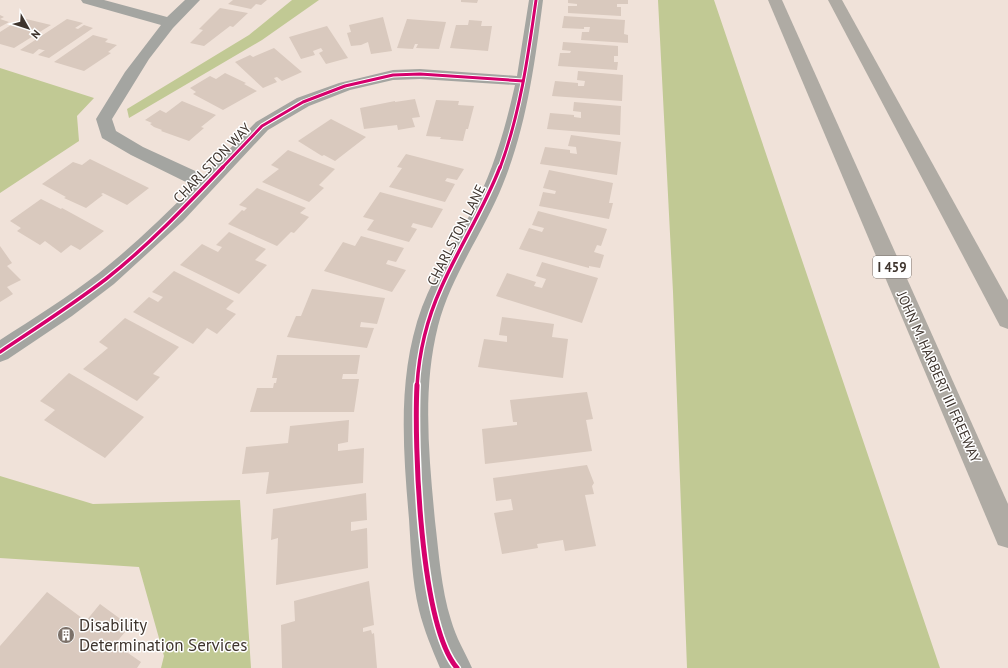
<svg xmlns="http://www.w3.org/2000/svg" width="1008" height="668" font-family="'PT Sans',sans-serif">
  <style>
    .forest { fill: #c1c994 }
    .building { fill: #d9c9be }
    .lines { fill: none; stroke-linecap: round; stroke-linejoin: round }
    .street { fill: #a4a5a1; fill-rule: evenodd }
    .highway { fill: #afaba4; fill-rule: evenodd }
    .cycleway-far2-casing { stroke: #fff; stroke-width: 5 }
    .cycleway-far1-casing { stroke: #fff; stroke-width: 6 }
    .cycleway-casing { stroke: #fff; stroke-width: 8 }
    .cycleway-far2 { stroke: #d6006c; stroke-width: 3 }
    .cycleway-far1 { stroke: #d6006c; stroke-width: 3.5 }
    .cycleway { stroke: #d6006c; stroke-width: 5 }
    .labels { text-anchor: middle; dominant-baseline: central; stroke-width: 3; stroke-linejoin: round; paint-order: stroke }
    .shield { fill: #fff; stroke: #78716c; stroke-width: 1 }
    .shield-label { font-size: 13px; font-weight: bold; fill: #3e342d }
    .street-label { font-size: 14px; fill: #3e342d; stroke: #fff }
    .near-poi-label { font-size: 17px; fill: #3e342d; stroke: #fff; text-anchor: start }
  </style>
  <rect width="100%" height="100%" fill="#f0e2d9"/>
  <g class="forest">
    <polygon points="292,0 319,0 262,40 129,118 127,109 249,35"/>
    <polygon points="658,0 714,0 940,668 687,668 673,292"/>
    <polygon points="0,68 94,98 77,116 79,141 0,193"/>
    <polygon points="0,476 93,504 240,500 251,668 161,668 164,656 139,567 0,558"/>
  </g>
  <g class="building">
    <polygon points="233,0 267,0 261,5 256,4 251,9 228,4"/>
    <polygon points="461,0 478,0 477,3 461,2"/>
    <polygon points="568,0 628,0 628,4 617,4 617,7 621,7 621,16 568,13 568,6 577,6 577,4 568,3"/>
    <polygon points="220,8 248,13 233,27 230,26 204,46 190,43 203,30 199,29"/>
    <polygon points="0,15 4,17 0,19 9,22 0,27"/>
    <polygon points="564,16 625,20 624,34 628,35 628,43 581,40 582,32 589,32 590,27 584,27 584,29 562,28"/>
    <polygon points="383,17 392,51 371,54 368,42 361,45 351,46 347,33 351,32 349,25"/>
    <polygon points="22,18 51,25 14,48 0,44 0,32"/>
    <polygon points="67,19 83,23 75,28 78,29 84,25 93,28 49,58 38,55 45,50 43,50 39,49 33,54 20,50"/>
    <polygon points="407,19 446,22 439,49 416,48 418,44 415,44 413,49 397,48"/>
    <polygon points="469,20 482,21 481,26 492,26 488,51 450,48 456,25 468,25"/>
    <polygon points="327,26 348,58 326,64 319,53 323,51 321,48 313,51 315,55 301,59 289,37"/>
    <polygon points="93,35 108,39 105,42 117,45 108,52 111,53 84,71 54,62"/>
    <polygon points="563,42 618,46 618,56 614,56 614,62 618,62 617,70 558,66 560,53 570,53 571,51 562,50"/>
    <polygon points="274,48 302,72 282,81 277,77 274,78 277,82 263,88 235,62 250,55 253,57"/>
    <polygon points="578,71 623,75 622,101 552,96 555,81 578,83 578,86 584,86 585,81 577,80"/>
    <polygon points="225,73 246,83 244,84 257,91 223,110 193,94 196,92 190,88 210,76 216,79"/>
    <polygon points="415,99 420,117 412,118 415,127 398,130 397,125 364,129 360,108 395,101 395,102"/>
    <polygon points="436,100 459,101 458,105 474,106 468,129 466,129 463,141 440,139 441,137 426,136"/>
    <polygon points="182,101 216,115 201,127 204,128 189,141 161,131 162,130 154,127 150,124 152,123 145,120 160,110 166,113"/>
    <polygon points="574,102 621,106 620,135 547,129 550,113 574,115 574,117 581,118 581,112 573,111"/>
    <polygon points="331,119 366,137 335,161 324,155 322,156 298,141"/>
    <polygon points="571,135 621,142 617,175 540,164 545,147 570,150 570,153 577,154 576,147 568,146"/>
    <polygon points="288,150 335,169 319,185 324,188 309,202 262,182 279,169 271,165"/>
    <polygon points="406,154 464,169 457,180 447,178 445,181 455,184 445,202 389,187 402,168 397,167"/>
    <polygon points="90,159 149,188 127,205 103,193 101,194 103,195 86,208 64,198 66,197 42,184 73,162 82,165"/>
    <polygon points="549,170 613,183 609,203 613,203 609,219 539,206 543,192 555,194 556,191 543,188"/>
    <polygon points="257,188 306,208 300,213 309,217 294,233 291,232 277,246 228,224 242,210 244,211 247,208 239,205"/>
    <polygon points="380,192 443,209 432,228 413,223 411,227 417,229 409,242 367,230 374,220 363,217"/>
    <polygon points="41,199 61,209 62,208 104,231 80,250 71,245 61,253 45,241 40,245 17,231 21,228 10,221"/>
    <polygon points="538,211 607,229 601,246 597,245 594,252 604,255 600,268 589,266 589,268 519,249 529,228 542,232 544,228 532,225"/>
    <polygon points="229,232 266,249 255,260 267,265 239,294 180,265 202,244 218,252 222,247 216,245"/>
    <polygon points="361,236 404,248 396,262 388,260 386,264 406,270 392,292 324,271 343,242 355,246"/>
    <polygon points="0,246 12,263 7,266 21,280 7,287 13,294 0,302"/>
    <polygon points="542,262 598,278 582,323 496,296 507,273 536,282 534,286 542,288 546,279 536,276"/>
    <polygon points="174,271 234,301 226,309 236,314 217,334 207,328 193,344 133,312 149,297 158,302 163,297 152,292"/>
    <polygon points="312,289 385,298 377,324 361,322 360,327 374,328 367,348 287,337 296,316 301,316"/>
    <polygon points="502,317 554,324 552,337 568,339 563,378 478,367 484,339 507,342 507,336 499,335"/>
    <polygon points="125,318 179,347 153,374 160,377 137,401 83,369 108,348 99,342"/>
    <polygon points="277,355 360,355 357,374 343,374 342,379 359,379 354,412 250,412 257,388 273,388 274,383 276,383 277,378 272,378"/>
    <polygon points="69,373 144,417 105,458 44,420 55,410 40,401"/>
    <polygon points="587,392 593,419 586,420 592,451 485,464 482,429 517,425 517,422 513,422 510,400"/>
    <polygon points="349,420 348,442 338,444 338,451 364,448 363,483 266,494 269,472 242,474 246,447 288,443 290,426"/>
    <polygon points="587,465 594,483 592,486 594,494 585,495 596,546 565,551 563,540 537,544 538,548 502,554 494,513 513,510 511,499 496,501 493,478"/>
    <polygon points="366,493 367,520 351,522 351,531 367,528 368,568 276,585 278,538 271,540 273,509"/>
    <polygon points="369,581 374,625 363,628 363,632 371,630 372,634 374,633 377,668 282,668 281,625 295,621 294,601"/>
    <polygon points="47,592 86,621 100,604 130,626 115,644 141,662 137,668 0,668 0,646"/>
  </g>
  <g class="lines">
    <path class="street" d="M81,0H104L167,17L185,0H200L173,28L149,59L112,119L116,131L143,147L204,175L256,122L297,98L339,83L393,70L420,69L517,76L529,0H543C535,62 527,125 503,184C484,232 451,275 438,326C422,390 429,456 435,521C439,554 441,588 451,620C456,638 465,652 472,668H440C432,649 424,630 419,610C412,581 411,550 409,519C403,449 397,375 422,307C436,270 459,237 477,201C495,165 506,125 515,85L420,79L393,80L350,90L309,106L268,130L183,221L114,284L72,316L8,359L0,362V340C34,318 68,297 99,273C133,246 164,216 194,186L131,155L102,138L96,119L125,72L161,25L83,3Z"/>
    <g class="highway">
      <polygon points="768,0 782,0 1008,504 1008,548 998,545"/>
      <polygon points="828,0 842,0 1008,300 1008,329 1000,326"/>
    </g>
    <g class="cycleway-far2-casing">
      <g id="cycleway-far2">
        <polyline points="222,168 262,126 303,102 345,86 393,75 420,74 523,81"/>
        <path d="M500,168C520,114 528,57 536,0"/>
      </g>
    </g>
    <g class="cycleway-far1-casing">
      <g id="cycleway-far1">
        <path d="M0,352C36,328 72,305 106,279C148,246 186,206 223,167"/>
        <path d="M417,386C419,352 427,319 441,288C459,247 484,209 500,167"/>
      </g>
    </g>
    <g class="cycleway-casing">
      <path id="cycleway" d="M417,385C414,444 420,625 457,668"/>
    </g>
    <use href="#cycleway-far2" class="cycleway-far2"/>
    <use href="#cycleway-far1" class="cycleway-far1"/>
    <use href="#cycleway" class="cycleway"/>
  </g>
  <defs>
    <g id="building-disc" transform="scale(0.9)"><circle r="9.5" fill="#7c7169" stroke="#fff"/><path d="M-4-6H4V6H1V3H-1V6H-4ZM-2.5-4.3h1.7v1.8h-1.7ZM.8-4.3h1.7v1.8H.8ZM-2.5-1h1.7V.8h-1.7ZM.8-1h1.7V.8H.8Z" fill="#fff"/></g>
  </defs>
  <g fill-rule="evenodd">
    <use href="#building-disc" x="66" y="635"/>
  </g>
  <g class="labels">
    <rect class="shield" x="873" y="256" width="38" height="22" rx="3"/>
    <g class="shield-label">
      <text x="892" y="267">I 459</text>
    </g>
    <g class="street-label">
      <text transform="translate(212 163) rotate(-46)">CHARLSTON WAY</text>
      <text transform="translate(456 235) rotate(-63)">CHARLSTON LANE</text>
      <text transform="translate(939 377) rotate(66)">JOHN M. HARBERT III FREEWAY</text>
    </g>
    <g class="near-poi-label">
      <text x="79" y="625">Disability<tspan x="79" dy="20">Determination Services</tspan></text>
    </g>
  </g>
  <g transform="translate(28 28) rotate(129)" stroke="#ffffff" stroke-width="3" paint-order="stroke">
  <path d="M0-3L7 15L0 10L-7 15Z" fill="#3e342d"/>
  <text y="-6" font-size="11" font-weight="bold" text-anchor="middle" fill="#3e342d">N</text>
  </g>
</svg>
